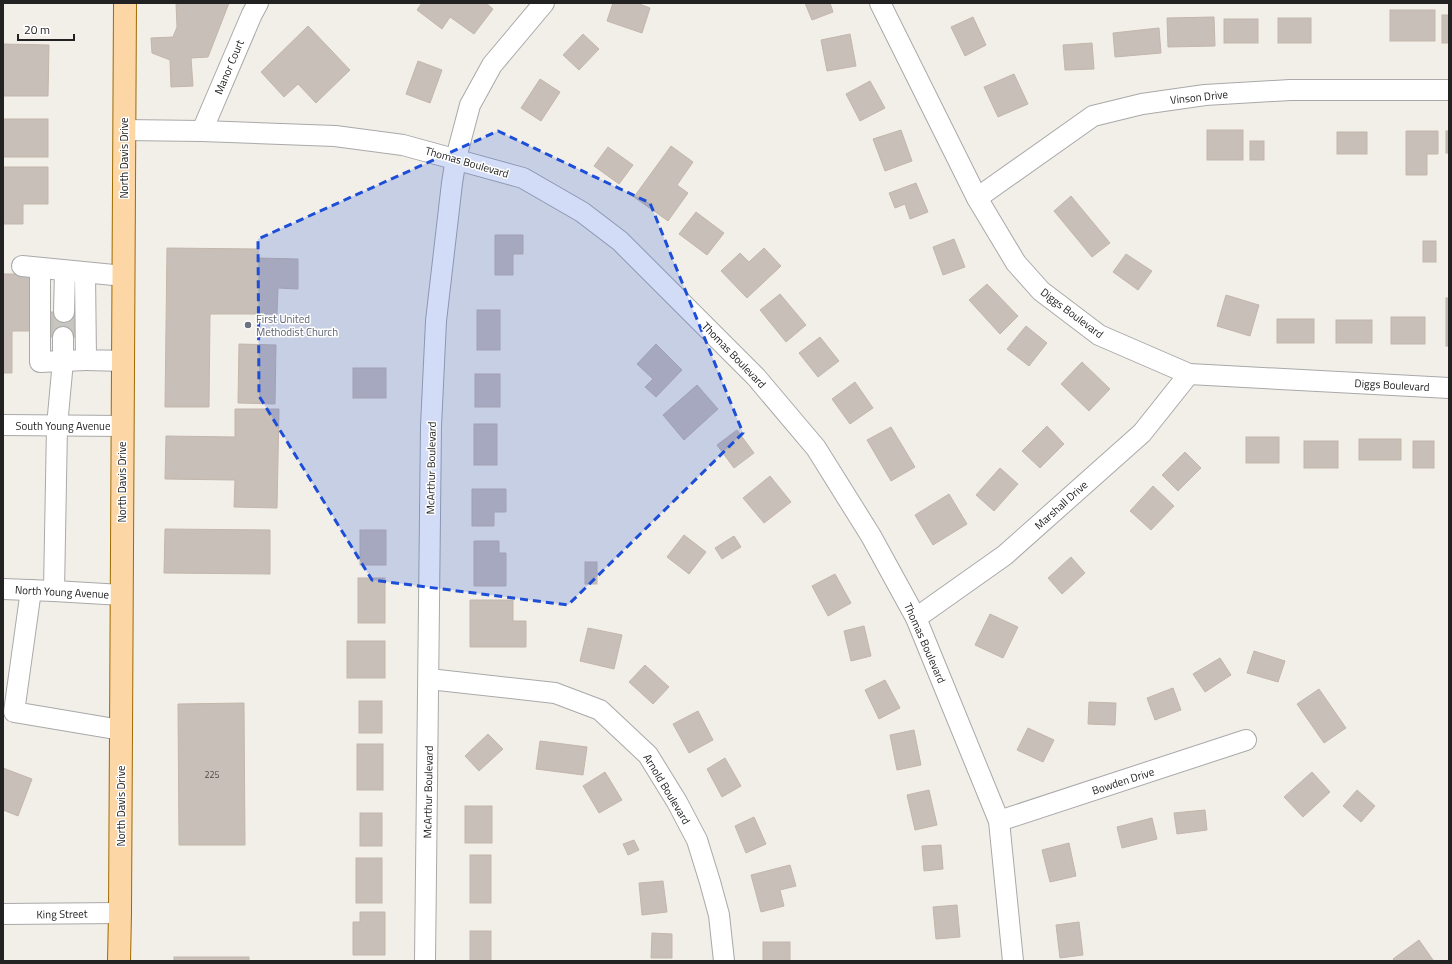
<svg xmlns="http://www.w3.org/2000/svg" width="1452" height="964" font-family="'Titillium Web',sans-serif">
  <style>
    .building { fill: #c7bfb8; stroke: #c4b6ab }
    .lines { fill: none; stroke-linecap: round; stroke-linejoin: round }
    .minor-tunnel { stroke: #c8c6c1; stroke-width: 20; stroke-dasharray: 20 10; stroke-linecap: butt }
    .minor-casing { stroke: #a9a9a9; stroke-width: 22 }
    .major-casing { stroke: #a06b00; stroke-width: 24 }
    .minor { stroke: #fff; stroke-width: 20 }
    .major { stroke: #fcd6a4; stroke-width: 22 }
    .marked { fill: #1d4ed8; fill-opacity: 0.2; stroke: #1d4ed8; stroke-width: 3; stroke-dasharray: 8 5; stroke-linejoin: round }
    .worship-dot { fill: #6b7280; stroke: #fff; stroke-width: 1.5 }
    .labels { text-anchor: middle; dominant-baseline: central; stroke-width: 3; stroke-linejoin: round; paint-order: stroke }
    .number-label { font-size: 9px; fill: #4b4948 }
    .street-label { font-size: 11px; fill: #222; stroke: #fff }
    .worship-label { font-size: 11px; fill: #5b616d; stroke: #fff; text-anchor: start }
  </style>
  <rect width="100%" height="100%" fill="#f2efe9"/>
  <g class="building">
    <polygon points="176,3 229,3 208,57 191,58 193,86 171,87 170,60 152,53 151,38 173,37 177,27"/>
    <polygon points="422,3 486,3 493,9 474,34 450,17 442,29 417,10"/>
    <polygon points="613,3 637,3 650,8 642,33 607,21"/>
    <polygon points="805,3 830,3 833,12 812,20"/>
    <rect x="1390" y="10" width="45" height="31"/>
    <rect x="1442" y="15" width="7" height="28"/>
    <polygon points="973,17 986,45 965,56 951,27"/>
    <polygon points="1214,17 1215,46 1168,47 1167,18"/>
    <rect x="1278" y="18" width="33" height="25"/>
    <rect x="1224" y="19" width="34" height="24"/>
    <polygon points="308,26 350,70 316,103 298,84 284,97 261,72"/>
    <polygon points="1159,28 1161,53 1115,57 1113,33"/>
    <polygon points="583,34 599,49 579,70 563,55"/>
    <polygon points="850,34 856,66 827,71 821,40"/>
    <polygon points="1092,43 1094,69 1065,70 1063,45"/>
    <polygon points="3,44 49,45 48,96 3,96"/>
    <polygon points="418,61 442,70 430,103 406,94"/>
    <polygon points="1014,74 1028,104 998,117 984,87"/>
    <polygon points="540,79 560,92 541,121 521,108"/>
    <polygon points="870,81 885,108 860,121 846,94"/>
    <rect x="3" y="119" width="45" height="38"/>
    <polygon points="901,130 912,161 885,171 873,139"/>
    <rect x="1207" y="130" width="36" height="30"/>
    <polygon points="1406,131 1438,131 1438,154 1427,154 1427,175 1406,175"/>
    <rect x="1446" y="131" width="3" height="22"/>
    <rect x="1337" y="132" width="30" height="22"/>
    <rect x="1250" y="141" width="14" height="19"/>
    <polygon points="671,146 693,162 677,185 688,193 668,221 634,197"/>
    <polygon points="608,147 633,165 619,184 594,166"/>
    <polygon points="3,167 48,167 48,204 23,204 23,224 3,224"/>
    <polygon points="916,183 928,212 910,219 905,204 895,208 889,193"/>
    <polygon points="1071,196 1110,243 1092,257 1054,211"/>
    <polygon points="696,212 724,233 707,255 679,234"/>
    <polygon points="495,235 523,235 523,254 513,254 513,275 495,275"/>
    <polygon points="954,239 965,267 943,275 933,247"/>
    <rect x="1423" y="241" width="13" height="21"/>
    <polygon points="167,248 258,249 258,258 298,259 298,289 278,288 277,314 210,314 209,407 165,407"/>
    <polygon points="764,248 781,266 747,298 721,271 740,253 749,262"/>
    <polygon points="1126,254 1152,271 1138,290 1113,272"/>
    <polygon points="3,274 30,274 30,331 12,331 12,373 3,373"/>
    <polygon points="987,284 1018,316 1000,334 969,300"/>
    <polygon points="780,294 806,325 786,342 760,310"/>
    <polygon points="1226,295 1259,305 1250,336 1217,326"/>
    <rect x="1446" y="298" width="3" height="48"/>
    <rect x="477" y="310" width="23" height="40"/>
    <rect x="41" y="312" width="43" height="25"/>
    <rect x="1391" y="317" width="34" height="27"/>
    <rect x="1277" y="319" width="37" height="24"/>
    <rect x="1336" y="320" width="36" height="23"/>
    <polygon points="1026,326 1047,343 1029,366 1007,349"/>
    <polygon points="820,337 839,361 818,377 799,353"/>
    <polygon points="239,344 276,345 275,404 238,403"/>
    <polygon points="656,344 682,370 656,397 645,387 653,379 637,364"/>
    <polygon points="1082,362 1110,389 1089,411 1061,384"/>
    <rect x="353" y="368" width="33" height="30"/>
    <rect x="475" y="374" width="25" height="33"/>
    <polygon points="855,382 873,408 850,424 832,399"/>
    <polygon points="697,385 718,409 684,440 663,415"/>
    <polygon points="235,409 279,409 277,508 234,507 235,480 165,479 166,436 235,437"/>
    <rect x="474" y="424" width="23" height="41"/>
    <polygon points="1047,426 1064,444 1040,468 1022,451"/>
    <polygon points="891,427 915,467 891,481 867,440"/>
    <polygon points="737,430 754,453 734,468 717,445"/>
    <rect x="1246" y="437" width="33" height="26"/>
    <rect x="1359" y="439" width="42" height="21"/>
    <rect x="1304" y="441" width="34" height="27"/>
    <rect x="1413" y="441" width="21" height="27"/>
    <polygon points="1185,452 1201,468 1178,491 1162,475"/>
    <polygon points="1000,468 1018,484 994,511 976,495"/>
    <polygon points="770,476 791,502 764,523 743,498"/>
    <polygon points="1153,486 1174,506 1151,530 1130,511"/>
    <polygon points="472,489 506,489 506,512 494,512 494,526 472,526"/>
    <polygon points="949,494 967,524 933,545 915,515"/>
    <polygon points="165,529 270,530 270,574 164,573"/>
    <rect x="360" y="530" width="26" height="35"/>
    <polygon points="684,535 706,552 689,574 667,557"/>
    <polygon points="734,536 741,547 722,559 715,548"/>
    <polygon points="474,541 499,541 499,553 506,553 506,586 474,586"/>
    <polygon points="1071,557 1085,573 1062,594 1048,578"/>
    <rect x="585" y="562" width="12" height="22"/>
    <polygon points="835,574 851,603 828,616 812,586"/>
    <rect x="358" y="578" width="27" height="45"/>
    <polygon points="470,600 513,600 513,621 526,621 526,647 470,647"/>
    <polygon points="990,614 1018,627 1003,658 975,645"/>
    <polygon points="864,626 871,656 851,661 844,631"/>
    <polygon points="588,628 622,635 614,669 580,661"/>
    <rect x="347" y="641" width="38" height="37"/>
    <polygon points="1254,651 1285,661 1278,682 1247,673"/>
    <polygon points="1220,658 1231,675 1205,692 1193,674"/>
    <polygon points="645,665 669,687 653,704 629,682"/>
    <polygon points="885,680 900,708 879,719 865,690"/>
    <polygon points="1173,688 1181,710 1155,720 1147,698"/>
    <polygon points="1319,689 1346,728 1324,743 1297,704"/>
    <rect x="359" y="701" width="23" height="32"/>
    <polygon points="1089,702 1116,703 1115,725 1088,724"/>
    <polygon points="244,703 245,845 179,845 178,704"/>
    <polygon points="698,711 713,740 689,753 673,724"/>
    <polygon points="1028,728 1054,740 1043,762 1017,750"/>
    <polygon points="914,730 921,765 897,770 890,735"/>
    <polygon points="488,734 503,749 479,771 465,756"/>
    <polygon points="540,741 587,747 583,775 536,769"/>
    <rect x="357" y="744" width="26" height="46"/>
    <polygon points="725,758 741,786 722,797 707,769"/>
    <polygon points="3,768 32,779 18,816 3,810"/>
    <polygon points="605,772 622,800 599,813 583,786"/>
    <polygon points="1312,772 1330,792 1303,817 1284,797"/>
    <polygon points="929,790 937,825 915,830 907,795"/>
    <polygon points="1357,790 1375,806 1361,822 1343,806"/>
    <rect x="465" y="806" width="27" height="37"/>
    <polygon points="1205,810 1207,830 1177,834 1174,813"/>
    <rect x="360" y="813" width="22" height="33"/>
    <polygon points="754,817 766,844 746,853 735,826"/>
    <polygon points="1152,818 1157,839 1122,848 1117,827"/>
    <polygon points="634,840 639,850 628,855 623,844"/>
    <polygon points="1069,843 1076,876 1050,882 1042,850"/>
    <polygon points="941,845 943,869 924,871 922,846"/>
    <rect x="470" y="855" width="21" height="48"/>
    <rect x="356" y="858" width="26" height="45"/>
    <polygon points="790,865 796,886 780,890 784,906 761,912 751,875"/>
    <polygon points="663,881 667,912 642,915 639,883"/>
    <polygon points="957,905 960,937 936,939 933,907"/>
    <polygon points="360,912 385,912 385,955 353,955 353,922 360,922"/>
    <polygon points="1079,922 1083,955 1060,958 1056,925"/>
    <rect x="470" y="931" width="21" height="30"/>
    <polygon points="652,933 672,934 672,958 651,958"/>
    <polygon points="1419,940 1433,960 1432,961 1395,961 1393,959"/>
    <rect x="763" y="942" width="27" height="19"/>
    <rect x="174" y="957" width="75" height="4"/>
  </g>
  <g class="lines">
    <polyline class="minor-tunnel" points="63,337 64,312"/>
    <g class="minor-casing">
      <g id="minor">
        <polyline points="880,3 977,198 1016,263 1041,291 1099,335 1189,374 1449,388"/>
        <polyline points="124,130 202,131 335,136 403,145 523,178 582,212 620,241 756,377 816,448 871,536 916,618 999,821 1013,961"/>
        <polyline points="202,131 252,14 258,3"/>
        <polyline points="977,198 1093,116 1142,104 1205,95 1290,90 1449,90"/>
        <polyline points="22,266 124,276"/>
        <polyline points="40,269 40,362 86,360"/>
        <polyline points="85,273 86,360 123,361"/>
        <polyline points="64,312 65,271"/>
        <polyline points="3,425 123,426"/>
        <polyline points="3,589 54,591 122,595"/>
        <polyline points="31,590 14,712 121,730"/>
        <polyline points="54,591 57,426 63,361 63,337"/>
        <polyline points="916,618 1005,555 1142,433 1189,374"/>
        <polyline points="429,679 555,693 600,710 648,755 677,802 697,840 710,882 719,915 724,961"/>
        <polyline points="999,821 1246,740"/>
        <polyline points="3,914 120,913"/>
        <polyline points="425,961 431,426 436,321 452,183 456,158 470,105 492,65 544,3"/>
      </g>
    </g>
    <g class="major-casing">
      <polyline id="major" points="119,961 120,913 125,3"/>
    </g>
    <use href="#minor" class="minor"/>
    <use href="#major" class="major"/>
  </g>
  <path class="marked" d="M498,131L650,203L743,433L568,605L372,580L259,396L258,239Z"/>
  <circle class="worship-dot" cx="248" cy="325" r="4"/>
  <g class="labels">
    <g class="number-label">
      <text x="212" y="774">225</text>
    </g>
    <g class="street-label">
      <text transform="translate(229 67) rotate(-67)">Manor Court</text>
      <text transform="translate(1199 97) rotate(-6)">Vinson Drive</text>
      <text transform="translate(124 158) rotate(-90)">North Davis Drive</text>
      <text transform="translate(467 162) rotate(16)">Thomas Boulevard</text>
      <text transform="translate(1072 313) rotate(37)">Diggs Boulevard</text>
      <text transform="translate(734 355) rotate(46)">Thomas Boulevard</text>
      <text transform="translate(1392 385) rotate(3)">Diggs Boulevard</text>
      <text x="63" y="426">South Young Avenue</text>
      <text transform="translate(431 468) rotate(-89)">McArthur Boulevard</text>
      <text transform="translate(122 482) rotate(-90)">North Davis Drive</text>
      <text transform="translate(1061 505) rotate(-42)">Marshall Drive</text>
      <text transform="translate(62 592) rotate(3)">North Young Avenue</text>
      <text transform="translate(925 643) rotate(66)">Thomas Boulevard</text>
      <text transform="translate(1123 781) rotate(-18)">Bowden Drive</text>
      <text transform="translate(667 789) rotate(59)">Arnold Boulevard</text>
      <text transform="translate(428 792) rotate(-89)">McArthur Boulevard</text>
      <text transform="translate(121 806) rotate(-90)">North Davis Drive</text>
      <text transform="translate(62 914) rotate(-1)">King Street</text>
    </g>
    <g class="worship-label">
      <text x="256" y="319">First United<tspan x="256" dy="13">Methodist Church</tspan></text>
    </g>
  </g>
  <rect width="1452" height="964" fill="none" stroke="#222222" stroke-width="8"/>
  <path d="M18 34v6h56v-6" fill="none" stroke="#222222" stroke-width="2"/>
  <text x="24" y="34" font-size="12" fill="#222222" stroke="#ffffff" stroke-width="3" paint-order="stroke">20 m</text>
</svg>
